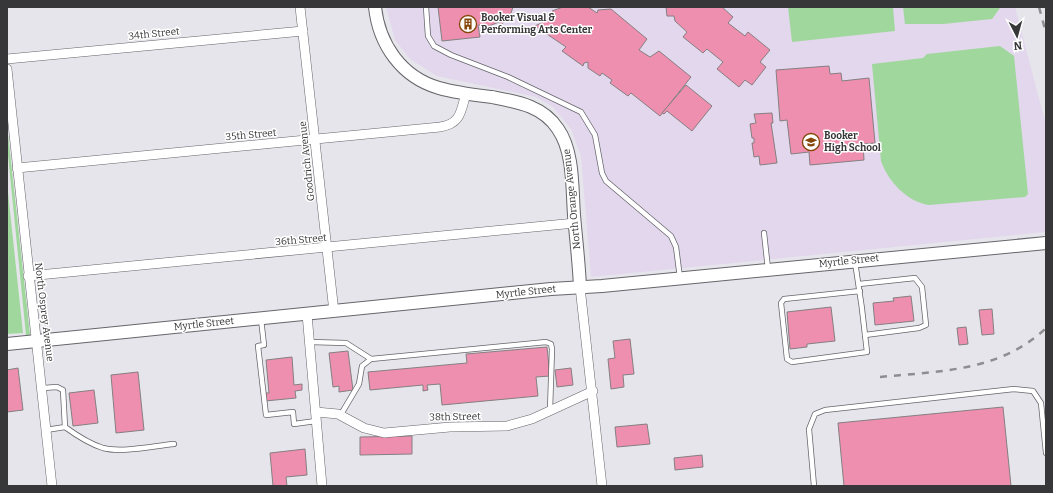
<svg xmlns="http://www.w3.org/2000/svg" width="1053" height="493" font-family="Bitter,serif">
  <style>
    .education { fill: #e2d7ec }
    .green { fill: #a0d79d }
    .building { fill: #ee8faf; stroke: #857f81 }
    .lines { fill: none; stroke-linecap: round; stroke-linejoin: round }
    .service-casing { stroke: #65656a; stroke-width: 6 }
    .minor-casing { stroke: #65656a; stroke-width: 10 }
    .tertiary-casing { stroke: #65656a; stroke-width: 14 }
    .service { stroke: #fff; stroke-width: 4.5 }
    .minor { stroke: #fff; stroke-width: 9 }
    .tertiary { stroke: #fff; stroke-width: 12 }
    .rail { stroke: #8e8d91; stroke-width: 2.5; stroke-dasharray: 7 7; stroke-linecap: butt }
    .labels { text-anchor: middle; dominant-baseline: central; stroke-width: 3; stroke-linejoin: round; paint-order: stroke }
    .poi-label { font-size: 10px; font-weight: bold; fill: #373739; stroke: #fff; text-anchor: start }
    .street-label { font-size: 10px; fill: #373739; stroke: #fff }
  </style>
  <rect width="100%" height="100%" fill="#e6e5eb"/>
  <polygon class="education" points="386,7 1015,7 1046,125 1046,232 591,277 581,156 571,129 553,107 536,97 437,76 410,59 395,40"/>
  <g class="green">
    <polygon points="788,7 893,7 895,31 792,42"/>
    <polygon points="903,7 1000,7 1000,8 992,19 943,24 905,24"/>
    <path d="M1000,46L1014,56L1028,194L1025,197L929,205C907,202 888,181 881,161L872,64L923,58L927,54Z"/>
    <polygon points="7,125 30,335 26,335 7,145"/>
    <polygon points="7,183 23,333 7,334"/>
  </g>
  <g class="building">
    <polygon points="438,7 515,7 513,7 511,13 501,25 499,22 489,26 478,25 480,37 442,41"/>
    <polygon points="563,7 588,7 597,13 598,10 611,9 647,39 639,50 650,57 659,51 691,77 660,116 631,93 628,96 610,83 612,80 602,73 600,76 588,68 588,62 584,63 583,66 562,51 566,47 535,26 556,16 552,11"/>
    <polygon points="666,7 722,7 733,17 728,23 745,36 748,32 770,50 760,62 766,67 752,85 745,80 739,87 717,69 723,62 707,49 703,53 683,37 687,32 675,21 674,16 667,16"/>
    <polygon points="829,66 830,74 841,73 842,81 869,78 875,143 863,144 864,160 810,165 809,152 791,154 787,120 780,121 776,70"/>
    <polygon points="686,85 712,106 692,131 667,111 664,114 662,113"/>
    <polygon points="772,113 773,123 771,123 777,163 760,165 759,156 754,157 752,143 754,143 754,138 752,138 750,124 756,123 754,114"/>
    <polygon points="911,296 914,321 875,325 873,303 894,301 893,298"/>
    <polygon points="831,307 835,341 807,344 807,347 790,349 787,312"/>
    <polygon points="992,309 994,334 982,335 979,310"/>
    <polygon points="966,327 968,344 959,345 957,328"/>
    <polygon points="630,339 634,374 623,375 624,387 611,389 608,359 615,358 613,341"/>
    <polygon points="547,347 550,376 536,377 538,396 442,405 440,384 427,385 428,390 423,391 423,385 370,390 368,372 467,363 466,354"/>
    <polygon points="348,351 353,390 339,392 339,386 333,387 329,353"/>
    <polygon points="292,357 294,385 302,384 302,390 295,391 296,398 265,401 265,393 269,393 266,360"/>
    <polygon points="18,368 23,410 7,412 7,370"/>
    <polygon points="571,368 573,385 557,387 555,370"/>
    <polygon points="138,372 144,430 116,433 111,375"/>
    <polygon points="94,390 98,423 73,426 69,393"/>
    <polygon points="1003,407 1011,486 844,486 838,423"/>
    <polygon points="647,424 650,444 617,447 615,427"/>
    <polygon points="412,436 412,454 360,455 360,437"/>
    <polygon points="305,449 307,475 286,477 287,486 273,486 270,453"/>
    <polygon points="702,455 703,467 675,470 674,458"/>
  </g>
  <g class="lines">
    <g class="service-casing">
      <g id="service">
        <polyline points="426,7 428,36 434,46 451,55 508,77 581,112 595,135 602,173 606,181 671,236 676,247 680,278"/>
        <polyline points="764,233 768,269"/>
        <path d="M855,262C860,292 864,322 867,352L792,362L787,359L781,303L784,299L860,291"/>
        <polyline points="859,284 915,278 922,287 926,325 919,328 865,335"/>
        <polyline points="261,319 264,345 258,346 266,415 293,412 294,424 316,421"/>
        <polyline points="310,342 346,343 371,359"/>
        <polyline points="43,388 57,387 63,390 65,427 46,430"/>
        <polyline points="340,416 359,384 362,366 371,359 546,342 551,344 552,349 550,410"/>
        <path d="M65,427C76,435 90,444 103,448C122,453 153,446 174,444"/>
        <polyline points="814,486 809,429 815,414 825,410 1014,389 1033,391 1041,403 1046,453"/>
      </g>
    </g>
    <g class="minor-casing">
      <g id="minor">
        <polyline points="300,7 334,312"/>
        <polyline points="7,59 303,31"/>
        <polyline points="7,69 52,486"/>
        <path d="M17,168L440,127C461,124 461,111 466,93"/>
        <polyline points="28,276 575,223"/>
        <polyline points="580,287 602,486"/>
        <polyline points="307,314 322,486"/>
        <polyline points="316,412 338,414 364,428 384,433 450,427 507,426 532,419 593,391"/>
      </g>
    </g>
    <g class="tertiary-casing">
      <g id="tertiary">
        <path d="M375,7C379,44 401,77 439,88C456,93 475,95 492,97C518,102 543,106 558,129C574,152 572,188 574,215C576,239 579,263 580,287"/>
        <polyline points="7,344 551,289 602,286 1046,243"/>
      </g>
    </g>
    <use href="#service" class="service"/>
    <use href="#minor" class="minor"/>
    <use href="#tertiary" class="tertiary"/>
    <g class="rail">
      <polyline points="1039,7 1046,33"/>
      <path d="M880,377C939,371 1000,372 1046,328"/>
    </g>
  </g>
  <defs>
    <g id="building-ring" transform="scale(0.9)"><circle r="9.5" fill="#fff" stroke="#854609" stroke-width="1.5"/><path d="M-4-6H4V6H1V3H-1V6H-4ZM-2.5-4.3h1.7v1.8h-1.7ZM.8-4.3h1.7v1.8H.8ZM-2.5-1h1.7V.8h-1.7ZM.8-1h1.7V.8H.8Z" fill="#854609"/></g>
    <g id="school-ring" transform="scale(0.9)"><circle r="9.5" fill="#fff" stroke="#854609" stroke-width="1.5"/><path d="M0-5L7-2L0 1L-7-2ZM-4 1L0 2.5L4 1V4Q0 6-4 4Z" fill="#854609"/></g>
  </defs>
  <g fill-rule="evenodd">
    <use href="#building-ring" x="468" y="24"/>
    <use href="#school-ring" x="811" y="142"/>
  </g>
  <g class="labels">
    <g class="poi-label">
      <text x="481" y="18">Booker Visual &amp;<tspan x="481" dy="12">Performing Arts Center</tspan></text>
      <text x="824" y="136">Booker<tspan x="824" dy="12">High School</tspan></text>
    </g>
    <g class="street-label">
      <text transform="translate(154 34) rotate(-6)">34th Street</text>
      <text transform="translate(251 135) rotate(-5)">35th Street</text>
      <text transform="translate(307 161) rotate(-96)">Goodrich Avenue</text>
      <text transform="translate(572 199) rotate(-96)">North Orange Avenue</text>
      <text transform="translate(301 240) rotate(-5)">36th Street</text>
      <text transform="translate(849 261) rotate(-6)">Myrtle Street</text>
      <text transform="translate(526 292) rotate(-6)">Myrtle Street</text>
      <text transform="translate(44 312) rotate(83)">North Osprey Avenue</text>
      <text transform="translate(204 324) rotate(-6)">Myrtle Street</text>
      <text transform="translate(455 417) rotate(-1)">38th Street</text>
    </g>
  </g>
  <rect width="1053" height="493" fill="none" stroke="#373739" stroke-width="16"/>
  <g transform="translate(1017 36) rotate(174)" stroke="#ffffff" stroke-width="3" paint-order="stroke">
  <path d="M0-3L7 15L0 10L-7 15Z" fill="#373739"/>
  <text y="-6" font-size="11" font-weight="bold" text-anchor="middle" fill="#373739">N</text>
  </g>
</svg>
